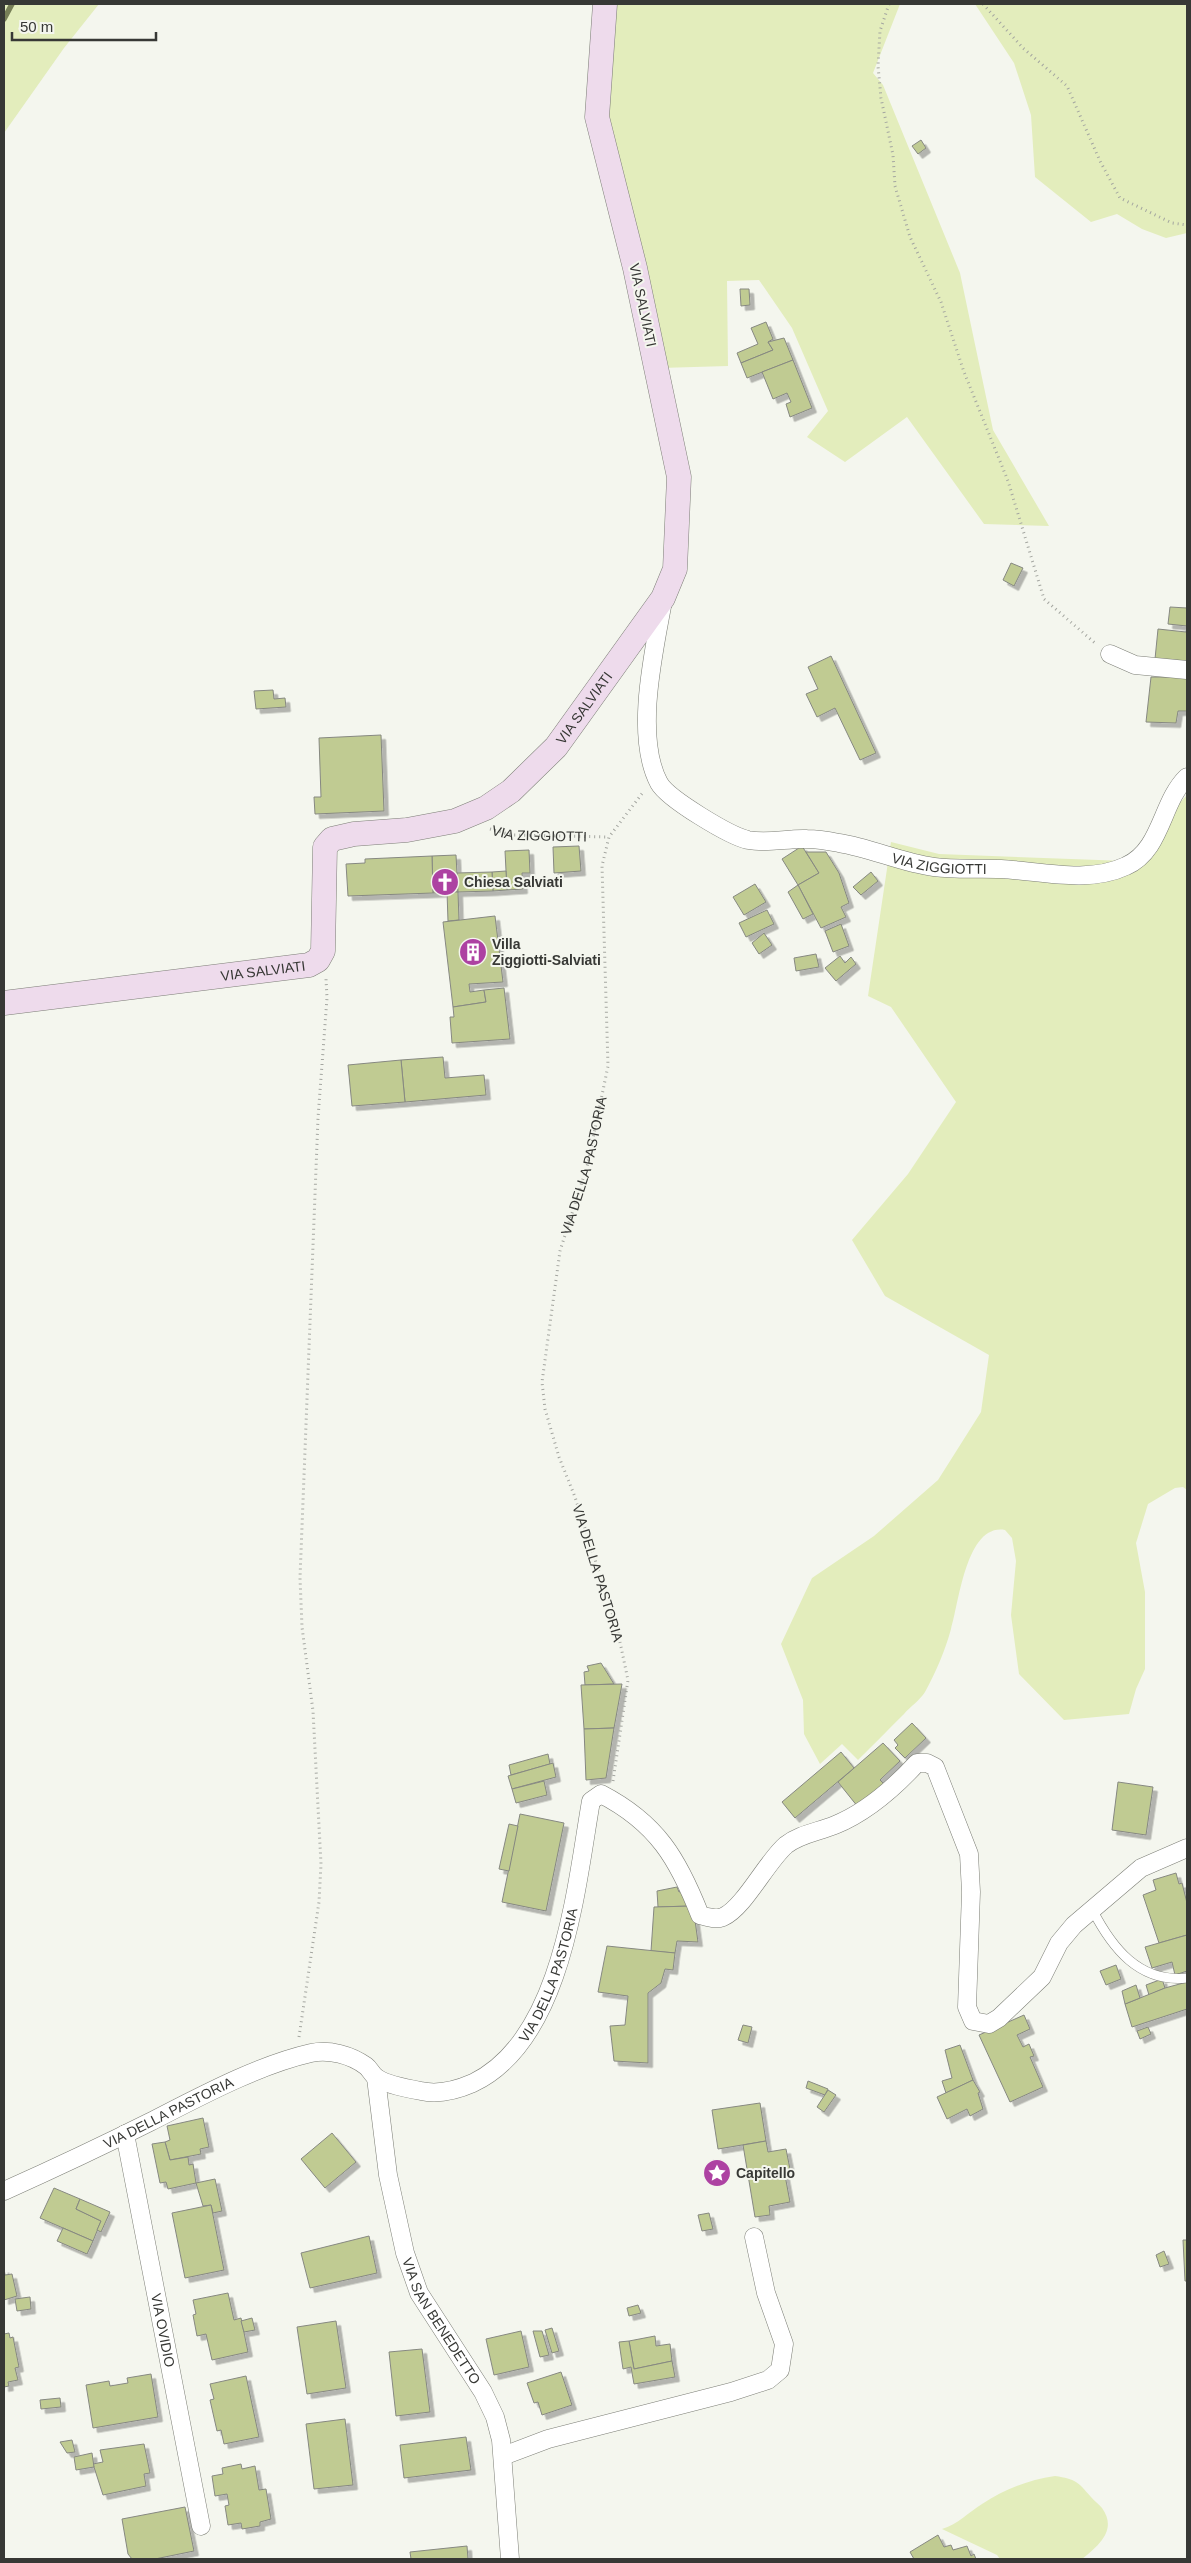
<svg xmlns="http://www.w3.org/2000/svg" width="1191" height="2563" font-family="Helvetica,sans-serif">
  <style>
    .green { fill: #e3edbc }
    .lines { fill: none; stroke-linecap: round; stroke-linejoin: round }
    .stream { stroke: #777f57; stroke-width: 5.5 }
    .building { fill: #c0cb92; stroke: #868881; filter: url(#shadow) }
    .lane-casing { stroke: #7c7e76; stroke-width: 10 }
    .street-casing { stroke: #7c7e76; stroke-width: 19 }
    .secondary-casing { stroke: #7c7e76; stroke-width: 25 }
    .path { stroke: #a4a6a0; stroke-width: 3; stroke-dasharray: 1 4; stroke-linecap: butt }
    .lane { stroke: #fff; stroke-width: 9 }
    .street { stroke: #fff; stroke-width: 18 }
    .secondary { stroke: #eedbec; stroke-width: 24 }
    .labels { text-anchor: middle; dominant-baseline: central; stroke-width: 4; stroke-linejoin: round; paint-order: stroke }
    .street-label { font-size: 14px; fill: #373835; stroke: #f4f6ee }
    .poi-label { font-size: 14px; font-weight: bold; fill: #373835; stroke: #f4f6ee; text-anchor: start }
  </style>
  <defs>
    <filter id="shadow"><feDropShadow dx="4.5" dy="4.5" stdDeviation="0" flood-color="#0004"/></filter>
  </defs>
  <rect width="100%" height="100%" fill="#f4f6ee"/>
  <g class="green">
    <polygon points="4,4 99,4 64,48 4,133"/>
    <polygon points="599,4 900,4 873,73 883,85 960,273 993,430 1049,526 984,524 907,417 845,462 807,437 828,411 792,328 759,280 727,281 728,366 660,368 600,146"/>
    <polygon points="975,4 1187,4 1187,233 1166,238 1142,229 1117,214 1091,222 1035,177 1031,115 1014,63"/>
    <path d="M1187,795V1490L1183,1487L1175,1488L1148,1504L1136,1543L1145,1592V1669L1136,1689L1129,1714L1064,1720L1019,1674L1011,1615L1016,1561L1012,1538L1005,1530C966,1523 959,1604 951,1629C945,1651 936,1672 925,1692C920,1700 910,1707 904,1714C888,1730 873,1745 858,1760L842,1744L820,1764L804,1734L803,1700L781,1644L812,1578L874,1536L938,1480L981,1412L989,1355L885,1296L852,1240L908,1174L956,1102L891,1007L868,996L891,842L939,854L1126,861Z"/>
    <path d="M1055,2476C1076,2479 1078,2482 1091,2497C1094,2501 1099,2504 1102,2508C1118,2530 1098,2546 1082,2559H1000L997,2555L942,2529C957,2525 969,2512 982,2504C1005,2489 1028,2480 1055,2476Z"/>
  </g>
  <g class="lines">
    <polyline class="stream" points="4,19 12,4"/>
  </g>
  <g class="building">
    <polygon points="921,140 926,148 918,154 912,146"/>
    <polygon points="740,289 749,289 750,305 741,306"/>
    <polygon points="766,322 773,339 768,342 773,350 741,363 737,353 758,344 751,328"/>
    <polygon points="784,338 793,360 747,378 741,363 773,350 768,342"/>
    <polygon points="793,360 812,408 790,417 786,404 791,402 787,393 773,399 762,372"/>
    <polygon points="1011,563 1023,568 1014,586 1003,580"/>
    <polygon points="1170,607 1187,608 1187,661 1155,659 1158,629 1186,632 1187,626 1168,624"/>
    <polygon points="831,656 876,753 860,760 835,708 817,717 806,694 818,689 808,667"/>
    <polygon points="1151,677 1187,677 1187,711 1178,711 1176,723 1146,722"/>
    <polygon points="273,690 274,699 285,698 286,707 256,709 254,691"/>
    <polygon points="381,735 384,811 315,814 314,797 321,797 319,738"/>
    <polygon points="579,846 581,871 554,873 553,847"/>
    <polygon points="802,846 819,873 798,885 782,859"/>
    <polygon points="529,850 530,873 522,873 523,889 507,890 505,851"/>
    <polygon points="806,852 826,852 839,873 849,903 841,907 846,917 821,928 798,885 819,873"/>
    <polygon points="456,855 458,892 433,893 432,856"/>
    <polygon points="432,856 433,893 348,896 346,864 365,863 365,859"/>
    <polygon points="506,871 507,890 493,891 492,872"/>
    <polygon points="492,872 493,891 458,892 457,873"/>
    <polygon points="871,872 878,881 861,895 853,887"/>
    <polygon points="755,884 766,902 744,915 733,897"/>
    <polygon points="798,885 813,914 803,919 788,892"/>
    <polygon points="447,892 458,892 459,920 448,921"/>
    <polygon points="767,910 774,924 746,937 739,923"/>
    <polygon points="495,916 503,982 469,984 470,992 484,990 486,1002 453,1007 443,922"/>
    <polygon points="841,924 849,946 833,952 825,931"/>
    <polygon points="764,933 772,945 759,954 752,943"/>
    <polygon points="816,954 819,967 796,971 794,958"/>
    <polygon points="840,956 845,963 851,957 856,964 836,981 825,968"/>
    <polygon points="504,988 510,1039 452,1043 450,1017 454,1017 453,1007 486,1002 484,990"/>
    <polygon points="443,1057 445,1078 484,1075 486,1095 405,1102 401,1060"/>
    <polygon points="401,1060 405,1102 352,1106 348,1065"/>
    <polygon points="601,1663 614,1684 585,1685 584,1672 589,1671 587,1666"/>
    <polygon points="622,1684 614,1728 584,1729 581,1685"/>
    <polygon points="912,1723 926,1738 905,1758 895,1748 898,1745 894,1740"/>
    <polygon points="614,1728 606,1778 586,1780 584,1729"/>
    <polygon points="883,1743 900,1761 880,1780 885,1785 858,1807 838,1782"/>
    <polygon points="841,1752 854,1768 795,1818 782,1802"/>
    <polygon points="548,1754 550,1764 511,1775 509,1765"/>
    <polygon points="553,1763 556,1777 512,1789 508,1776"/>
    <polygon points="544,1781 547,1795 516,1803 512,1789"/>
    <polygon points="1118,1782 1153,1787 1146,1835 1112,1830"/>
    <polygon points="520,1814 564,1823 546,1911 502,1902"/>
    <polygon points="509,1824 518,1826 509,1871 499,1869"/>
    <polygon points="1176,1873 1179,1884 1182,1883 1187,1903 1187,1935 1159,1943 1143,1895 1156,1890 1153,1880"/>
    <polygon points="677,1887 679,1892 685,1890 690,1906 658,1907 657,1891"/>
    <polygon points="693,1906 698,1942 677,1941 675,1953 651,1951 654,1907"/>
    <polygon points="1187,1935 1187,1971 1175,1975 1172,1962 1152,1968 1145,1947"/>
    <polygon points="607,1946 675,1953 673,1970 665,1969 661,1983 648,1993 648,2063 614,2061 610,2026 625,2025 628,1996 598,1992"/>
    <polygon points="1116,1965 1121,1979 1106,1985 1100,1971"/>
    <polygon points="1162,1979 1165,1988 1149,1995 1146,1985"/>
    <polygon points="1187,1982 1187,2009 1132,2027 1125,2004 1165,1988"/>
    <polygon points="1136,1985 1140,1998 1125,2004 1122,1991"/>
    <polygon points="1024,2015 1030,2029 1017,2035 1023,2047 1029,2044 1034,2056 1030,2057 1043,2087 1010,2102 979,2035"/>
    <polygon points="743,2025 752,2027 748,2043 738,2040"/>
    <polygon points="1148,2027 1151,2034 1140,2039 1137,2031"/>
    <polygon points="960,2045 973,2080 946,2093 942,2081 952,2078 945,2050"/>
    <polygon points="973,2080 980,2092 978,2093 983,2109 970,2116 967,2109 947,2119 937,2097"/>
    <polygon points="808,2081 828,2089 825,2095 806,2088"/>
    <polygon points="828,2090 836,2095 824,2112 817,2107"/>
    <polygon points="760,2103 766,2141 718,2149 712,2110"/>
    <polygon points="203,2118 209,2147 200,2149 201,2154 170,2160 165,2142 170,2140 167,2126"/>
    <polygon points="332,2133 356,2162 325,2188 301,2159"/>
    <polygon points="766,2141 768,2152 786,2149 790,2169 784,2170 790,2202 769,2206 770,2215 755,2217 743,2145"/>
    <polygon points="165,2142 170,2160 188,2157 189,2165 193,2164 196,2183 168,2189 166,2182 160,2183 152,2144"/>
    <polygon points="215,2179 222,2211 213,2213 211,2205 203,2206 196,2183"/>
    <polygon points="54,2188 80,2199 76,2209 101,2221 93,2241 40,2218"/>
    <polygon points="80,2199 110,2212 101,2232 97,2230 101,2221 76,2209"/>
    <polygon points="211,2205 224,2270 185,2278 172,2213"/>
    <polygon points="709,2213 713,2229 702,2231 698,2215"/>
    <polygon points="63,2228 93,2241 87,2254 57,2241"/>
    <polygon points="369,2236 377,2273 310,2288 301,2253"/>
    <polygon points="1183,2240 1187,2240 1187,2281 1185,2281"/>
    <polygon points="1164,2251 1169,2264 1160,2267 1156,2255"/>
    <polygon points="4,2268 5,2275 12,2274 17,2296 4,2300"/>
    <polygon points="228,2293 234,2320 241,2318 248,2352 212,2360 206,2334 197,2336 193,2315 196,2314 193,2300"/>
    <polygon points="30,2297 31,2309 17,2311 15,2299"/>
    <polygon points="638,2305 641,2313 629,2316 627,2308"/>
    <polygon points="252,2318 255,2330 244,2332 241,2321"/>
    <polygon points="336,2321 346,2388 307,2394 297,2327"/>
    <polygon points="552,2328 559,2351 552,2353 545,2330"/>
    <polygon points="521,2331 529,2367 494,2375 486,2339"/>
    <polygon points="533,2331 542,2331 549,2355 540,2357"/>
    <polygon points="9,2333 10,2338 13,2337 19,2367 15,2368 18,2380 8,2382 9,2386 4,2387 4,2334"/>
    <polygon points="655,2336 656,2346 670,2344 672,2361 634,2369 629,2341"/>
    <polygon points="629,2341 634,2369 672,2361 675,2377 634,2384 631,2367 623,2369 619,2342"/>
    <polygon points="422,2349 430,2412 396,2416 389,2352"/>
    <polygon points="561,2372 572,2405 542,2415 538,2402 534,2403 527,2383"/>
    <polygon points="151,2374 158,2417 93,2428 86,2385 109,2381 110,2386 128,2383 127,2378"/>
    <polygon points="246,2376 259,2437 224,2444 221,2430 217,2431 210,2400 214,2399 210,2384"/>
    <polygon points="60,2398 61,2407 41,2409 40,2400"/>
    <polygon points="345,2419 353,2485 314,2489 306,2424"/>
    <polygon points="466,2437 471,2470 404,2478 400,2445"/>
    <polygon points="72,2440 75,2452 67,2453 60,2442"/>
    <polygon points="144,2444 150,2473 144,2474 146,2486 103,2495 93,2464 103,2462 100,2450"/>
    <polygon points="92,2453 94,2467 76,2470 74,2457"/>
    <polygon points="241,2464 242,2469 255,2466 259,2490 266,2489 271,2519 260,2522 260,2526 242,2529 241,2523 228,2525 225,2506 229,2505 227,2494 215,2496 212,2476 223,2474 222,2468"/>
    <polygon points="185,2507 194,2551 155,2559 132,2559 128,2554 122,2519"/>
    <polygon points="938,2535 944,2547 951,2545 953,2550 967,2546 971,2556 974,2554 976,2559 914,2559 910,2552"/>
    <polygon points="467,2546 468,2559 411,2559 410,2552"/>
  </g>
  <g class="lines">
    <g class="lane-casing">
      <path id="lane" d="M1092,1909C1112,1948 1139,1983 1187,1978"/>
    </g>
    <g class="street-casing">
      <g id="street">
        <path id="s3" d="M663,601C654,651 634,736 659,783C668,799 730,836 748,840C769,844 787,838 807,839C817,839 829,841 839,843C871,848 902,863 934,867C956,870 979,868 1001,869C1040,871 1088,884 1126,866C1162,850 1161,802 1187,777"/>
        <polyline points="1110,654 1135,665 1187,670"/>
        <path id="s4" d="M376,2078L388,2175L405,2253L419,2293L483,2392L495,2417L501,2440L510,2559"/>
        <path id="s5" d="M125,2134L201,2526"/>
        <path id="s6" d="M4,2191C53,2169 102,2146 150,2122C199,2097 258,2065 311,2053C329,2049 351,2055 366,2066C370,2069 372,2075 377,2078C385,2084 410,2089 421,2091C439,2095 457,2090 473,2083C563,2040 576,1887 591,1801L601,1794C657,1823 678,1859 700,1915C707,1917 715,1920 723,1917C744,1908 767,1861 786,1845C800,1834 818,1832 835,1825C867,1812 894,1788 917,1763H927L935,1767L969,1854L971,1892L967,2007L973,2021L989,2024L999,2018L1042,1977L1059,1943L1074,1925L1141,1868L1187,1848"/>
        <polyline points="503,2456 548,2439 731,2392 768,2380 780,2370 784,2344 766,2293 754,2237"/>
      </g>
    </g>
    <g class="secondary-casing">
      <g id="secondary">
        <path id="s7" d="M4,1003L309,965L318,960L323,951L325,847L332,839L354,834L407,830L455,821L486,808L511,791L556,747L663,598L675,569L679,477L635,268L597,117L605,4"/>
      </g>
    </g>
    <g class="path">
      <polyline points="889,4 880,31 878,66 881,98 893,155 895,186 910,237 941,302 964,372 1008,481 1044,599 1095,643"/>
      <polyline points="983,4 1023,48 1067,86 1100,161 1120,198 1172,223 1187,225"/>
      <path id="s1" d="M490,829L512,835L609,837"/>
      <path id="s2" d="M613,1781L628,1680L617,1628L575,1497L559,1457L545,1409L542,1382L560,1251L588,1163L608,1066L602,866L609,837L644,791"/>
      <polyline points="299,2037 319,1902 321,1864 313,1711 302,1627 300,1578 318,1118 327,998 326,979"/>
    </g>
    <use href="#lane" class="lane"/>
    <use href="#street" class="street"/>
    <use href="#secondary" class="secondary"/>
  </g>
  <defs>
    <g id="church-disc" transform="scale(1.4375)"><circle r="9.5" fill="#ad42a2" stroke="#f4f6ee"/><path d="M-1.2-6h2.4v3.5h3.3v2.4h-3.3V6h-2.4V-.1h-3.3v-2.4h3.3Z" fill="#fff"/></g>
    <g id="building-disc" transform="scale(1.4375)"><circle r="9.5" fill="#ad42a2" stroke="#f4f6ee"/><path d="M-4-6H4V6H1V3H-1V6H-4ZM-2.5-4.3h1.7v1.8h-1.7ZM.8-4.3h1.7v1.8H.8ZM-2.5-1h1.7V.8h-1.7ZM.8-1h1.7V.8H.8Z" fill="#fff"/></g>
    <g id="sight-disc" transform="scale(1.4375)"><circle r="9.5" fill="#ad42a2" stroke="#f4f6ee"/><path d="M0-6L1.8-2.2L6-1.7L2.9 1.2L3.7 5.4L0 3.3L-3.7 5.4L-2.9 1.2L-6-1.7L-1.8-2.2Z" fill="#fff"/></g>
  </defs>
  <g fill-rule="evenodd">
    <use href="#church-disc" x="445" y="882"/>
    <use href="#building-disc" x="473" y="952"/>
    <use href="#sight-disc" x="717" y="2173"/>
  </g>
  <g class="labels">
    <g class="street-label">
      <text transform="translate(643 305) rotate(78)">VIA SALVIATI</text>
      <text stroke="none"><textPath href="#s7" startOffset="742">VIA SALVIATI</textPath></text>
      <text stroke="none"><textPath href="#s1" startOffset="50">VIA ZIGGIOTTI</textPath></text>
      <text stroke="none"><textPath href="#s3" startOffset="486">VIA ZIGGIOTTI</textPath></text>
      <text stroke="none"><textPath href="#s7" startOffset="261">VIA SALVIATI</textPath></text>
      <text stroke="none"><textPath href="#s2" startOffset="634">VIA DELLA PASTORIA</textPath></text>
      <text transform="translate(598 1573) rotate(73)">VIA DELLA PASTORIA</text>
      <text stroke="none"><textPath href="#s6" startOffset="648">VIA DELLA PASTORIA</textPath></text>
      <text stroke="none"><textPath href="#s6" startOffset="182">VIA DELLA PASTORIA</textPath></text>
      <text stroke="none"><textPath href="#s4" startOffset="255">VIA SAN BENEDETTO</textPath></text>
      <text stroke="none"><textPath href="#s5" startOffset="200">VIA OVIDIO</textPath></text>
    </g>
    <g class="poi-label">
      <text x="464" y="882">Chiesa Salviati</text>
      <text x="492" y="944">Villa<tspan x="492" dy="16">Ziggiotti-Salviati</tspan></text>
      <text x="736" y="2173">Capitello</text>
    </g>
  </g>
  <rect width="1191" height="2563" fill="none" stroke="#373835" stroke-width="10"/>
  <path d="M12 32v8h144v-8" fill="none" stroke="#373835" stroke-width="2.5"/>
  <text x="20" y="32" font-size="15" fill="#373835" stroke="#f4f6ee" stroke-width="4" paint-order="stroke">50 m</text>
</svg>
